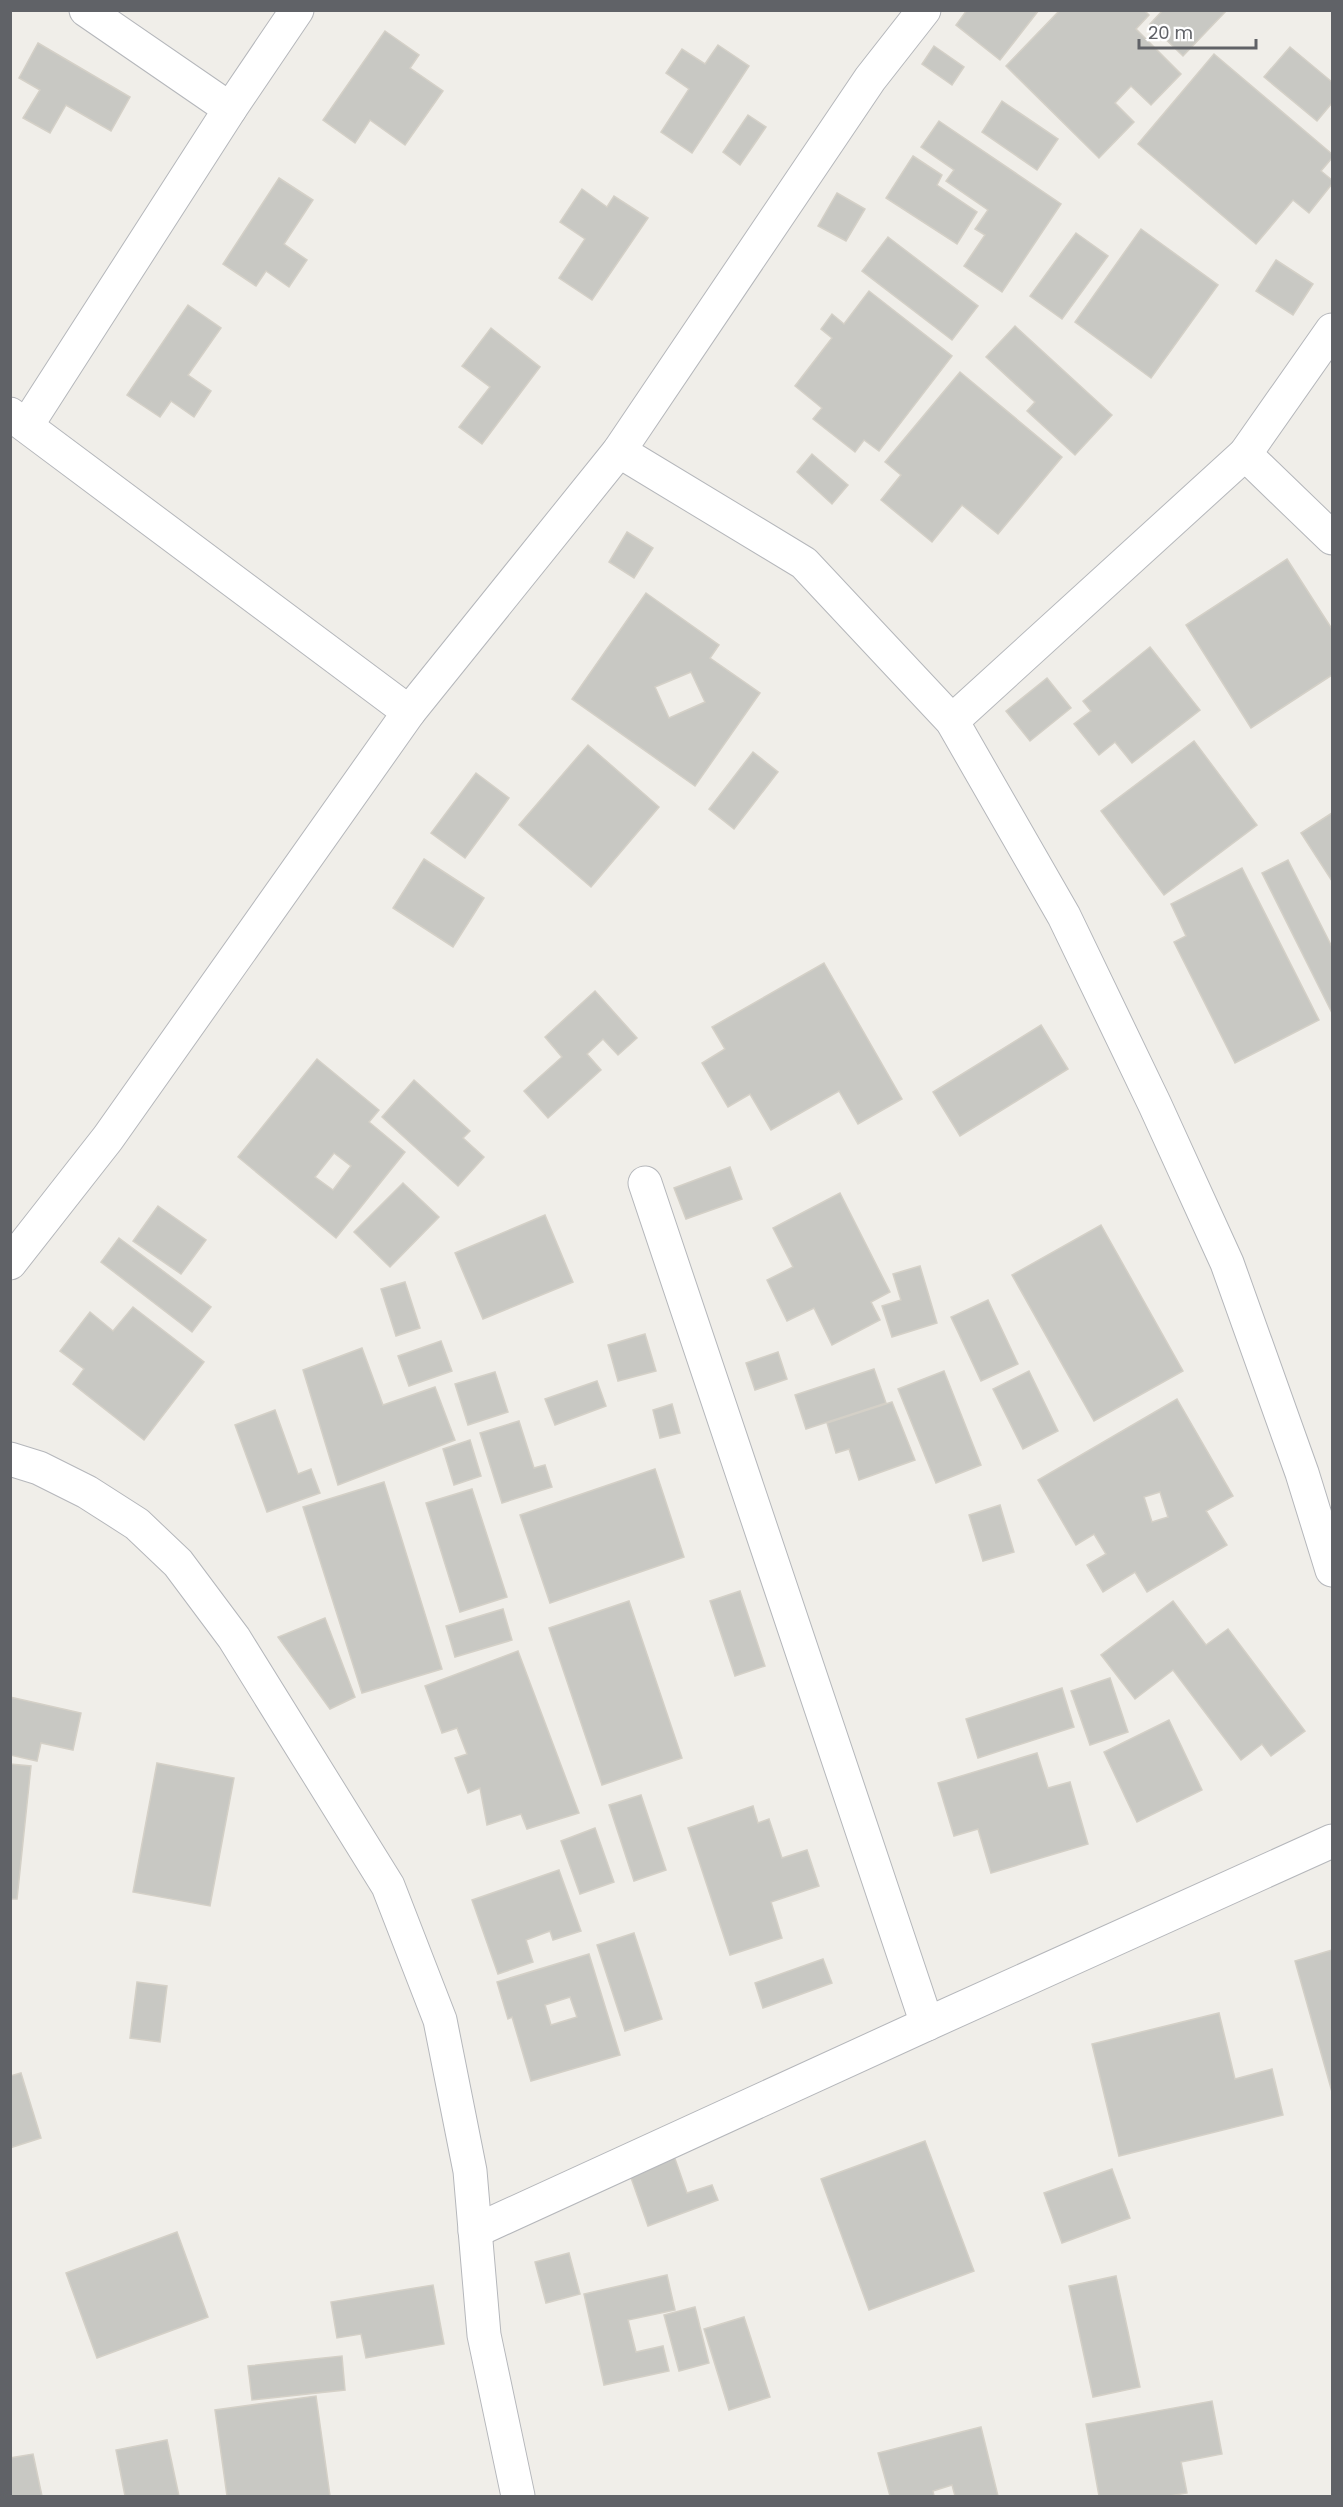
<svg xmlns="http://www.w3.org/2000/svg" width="1343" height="2507" font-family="Poppins,sans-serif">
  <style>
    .building { fill: #c8c8c3; stroke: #d4d0c7; stroke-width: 1.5; fill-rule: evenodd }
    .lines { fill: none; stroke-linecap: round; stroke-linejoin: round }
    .minor-casing { stroke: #b5b7bb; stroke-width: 35 }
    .minor { stroke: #fff; stroke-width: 33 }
  </style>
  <rect width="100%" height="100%" fill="#f0eee9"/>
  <g class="building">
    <polygon points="967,10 1039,10 1000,60 956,25"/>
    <polygon points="1060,10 1144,10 1149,15 1136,29 1181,74 1151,105 1131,86 1115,103 1134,122 1099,158 1006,66"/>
    <polygon points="1163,10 1227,10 1183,56 1150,24"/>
    <polygon points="385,31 419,55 410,68 443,91 405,145 370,120 355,143 323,120"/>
    <polygon points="38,43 130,97 111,131 66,105 50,133 23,118 40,90 19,78"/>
    <polygon points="718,45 749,66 692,153 661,132 689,89 666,73 682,49 705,64"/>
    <polygon points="934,46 964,67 952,85 922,64"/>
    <polygon points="1290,47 1332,82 1332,103 1317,121 1264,77"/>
    <polygon points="1214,54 1332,154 1332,158 1321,171 1332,180 1332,184 1309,213 1293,200 1256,244 1138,144"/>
    <polygon points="1002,101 1058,139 1037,170 982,132"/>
    <polygon points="748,115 766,127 740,165 723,152"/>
    <polygon points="939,121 1061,204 1002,292 964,266 985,235 975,229 988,210 946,181 954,170 921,147"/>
    <polygon points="913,156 942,175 937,185 977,212 957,244 886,198"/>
    <polygon points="279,178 313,200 284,244 307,260 289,287 266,271 256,286 223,264"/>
    <polygon points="582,189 607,207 614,196 648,218 592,300 559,278 585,239 560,222"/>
    <polygon points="837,193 865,209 846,241 818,226"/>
    <polygon points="1141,229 1218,285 1151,378 1075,322"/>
    <polygon points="1076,233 1108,256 1062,319 1030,296"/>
    <polygon points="888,237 978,306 952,340 862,271"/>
    <polygon points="1276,260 1313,284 1293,315 1256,291"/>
    <polygon points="869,291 952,356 879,451 864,440 855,452 813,419 822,408 795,386 832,338 821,329 832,314 844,324"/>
    <polygon points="188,305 221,328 188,375 211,391 194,417 171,401 160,417 127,395"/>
    <polygon points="1015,326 1112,415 1075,455 1027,411 1035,402 986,357"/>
    <polygon points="491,328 540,367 482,444 459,427 490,387 462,366"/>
    <polygon points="960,372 1062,457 998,534 962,505 932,542 881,500 901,475 885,462"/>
    <polygon points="812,454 848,485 832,504 797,472"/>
    <polygon points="627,532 653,548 634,578 609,562"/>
    <polygon points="1287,559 1332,629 1332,675 1251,728 1186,625"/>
    <path d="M646,593L719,645L710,658L760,693L695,786L572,699ZM691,672L705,702L669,718L655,687Z"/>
    <polygon points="1150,647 1200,710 1132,763 1115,742 1099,755 1074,724 1091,711 1083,701"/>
    <polygon points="1047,678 1071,708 1030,741 1006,711"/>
    <polygon points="1194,741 1257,825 1164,895 1101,811"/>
    <polygon points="588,745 659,807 591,887 519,825"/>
    <polygon points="753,752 778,772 734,829 709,809"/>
    <polygon points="476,773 509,798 465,858 431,833"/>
    <polygon points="1332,813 1332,881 1301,833"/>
    <polygon points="424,859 484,898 453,947 393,908"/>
    <polygon points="1288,860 1332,947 1332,1013 1262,873"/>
    <polygon points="1242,868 1319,1020 1235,1063 1174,942 1186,936 1171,904"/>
    <polygon points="824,963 902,1099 858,1124 839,1091 771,1130 750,1094 728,1107 702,1063 725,1049 712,1027"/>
    <polygon points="595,991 637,1038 618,1055 603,1039 587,1054 601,1070 548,1118 524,1091 562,1057 545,1037"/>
    <polygon points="1041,1025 1068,1069 960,1136 933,1092"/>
    <path d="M317,1059L379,1110L369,1122L405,1152L336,1238L238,1157ZM334,1153L351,1166L333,1190L315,1177Z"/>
    <polygon points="414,1080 470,1131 463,1138 484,1157 458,1186 382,1117"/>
    <polygon points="730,1167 742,1199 686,1219 674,1188"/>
    <polygon points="403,1183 439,1217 390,1267 354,1232"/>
    <polygon points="840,1193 890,1292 871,1302 880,1320 832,1345 814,1308 787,1321 767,1280 793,1267 773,1228"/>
    <polygon points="158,1206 206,1240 181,1274 133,1241"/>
    <polygon points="545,1215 573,1282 483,1319 455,1253"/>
    <polygon points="1101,1225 1183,1371 1094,1421 1012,1275"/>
    <polygon points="119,1238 211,1307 192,1332 101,1262"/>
    <polygon points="920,1266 937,1323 892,1337 882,1306 901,1300 893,1274"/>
    <polygon points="405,1282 420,1328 396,1336 381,1289"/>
    <polygon points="988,1300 1018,1364 981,1381 951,1317"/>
    <polygon points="133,1307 204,1362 144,1440 73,1384 84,1369 60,1351 90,1312 113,1331"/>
    <polygon points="645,1334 656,1371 618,1381 608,1345"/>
    <polygon points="441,1341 452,1371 409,1386 398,1356"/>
    <polygon points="362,1348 383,1405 435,1387 455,1440 338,1485 303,1370"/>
    <polygon points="778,1352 787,1379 755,1390 746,1363"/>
    <polygon points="874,1369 886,1403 806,1429 795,1395"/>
    <polygon points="944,1371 981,1465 936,1483 898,1389"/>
    <polygon points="1029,1371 1058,1431 1023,1449 993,1389"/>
    <polygon points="495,1372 508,1412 468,1425 455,1384"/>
    <polygon points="597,1381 606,1406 555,1425 545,1399"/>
    <path d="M1177,1399L1233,1496L1206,1511L1227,1545L1147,1592L1135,1572L1103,1592L1087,1565L1106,1554L1094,1534L1076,1545L1038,1480ZM1160,1492L1168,1517L1152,1522L1144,1497Z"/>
    <polygon points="892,1402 915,1460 859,1480 849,1449 836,1453 827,1423"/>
    <polygon points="672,1404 680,1433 660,1438 653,1410"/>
    <polygon points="275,1410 298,1474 311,1469 320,1493 267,1512 235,1425"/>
    <polygon points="519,1421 534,1468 545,1465 552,1487 502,1503 480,1433"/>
    <polygon points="470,1440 481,1476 454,1485 443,1449"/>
    <polygon points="655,1469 684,1557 550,1603 520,1515"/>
    <polygon points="384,1482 442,1669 362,1693 303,1507"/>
    <polygon points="472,1489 507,1597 460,1612 426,1503"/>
    <polygon points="1000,1505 1014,1552 983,1561 969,1515"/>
    <polygon points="740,1591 765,1666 735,1676 710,1601"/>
    <polygon points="629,1601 682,1758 602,1785 549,1628"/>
    <polygon points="1173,1601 1206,1645 1228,1629 1305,1731 1271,1756 1262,1744 1241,1760 1173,1670 1135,1699 1101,1655"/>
    <polygon points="503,1609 512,1640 455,1657 446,1626"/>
    <polygon points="325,1618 355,1697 330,1709 278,1637"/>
    <polygon points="518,1651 579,1813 527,1829 521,1814 487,1825 480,1788 468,1793 455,1758 467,1754 457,1728 442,1733 425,1686"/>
    <polygon points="1110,1678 1128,1732 1090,1745 1071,1691"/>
    <polygon points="1062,1688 1074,1727 978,1758 966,1719"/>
    <polygon points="10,1697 81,1713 73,1750 41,1743 37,1761 10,1755"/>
    <polygon points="1169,1720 1202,1790 1137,1822 1104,1752"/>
    <polygon points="1037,1753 1048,1788 1070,1782 1088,1844 991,1873 978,1829 954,1836 938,1783"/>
    <polygon points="157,1763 234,1778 210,1906 133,1892"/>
    <polygon points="10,1764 31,1766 17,1899 10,1899"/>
    <polygon points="641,1795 666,1870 634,1881 609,1805"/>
    <polygon points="753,1806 758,1823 769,1819 782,1858 807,1850 819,1886 771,1902 782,1938 730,1955 688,1828"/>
    <polygon points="595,1828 614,1882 580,1894 561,1841"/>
    <polygon points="559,1870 581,1931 553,1940 550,1931 526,1940 533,1962 498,1974 472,1900"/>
    <polygon points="634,1933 662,2019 625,2031 597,1945"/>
    <polygon points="1332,1950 1332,2092 1295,1961"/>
    <path d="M589,1954L620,2055L531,2081L512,2017L508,2019L497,1982ZM570,1997L577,2017L551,2025L545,2005Z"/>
    <polygon points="823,1959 832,1983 763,2008 755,1983"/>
    <polygon points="137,1982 167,1986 160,2042 130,2038"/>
    <polygon points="1219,2013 1235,2079 1272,2069 1283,2115 1119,2156 1092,2044"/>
    <polygon points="21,2073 41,2138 10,2148 10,2076"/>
    <polygon points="925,2141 974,2271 869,2310 821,2179"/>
    <polygon points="674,2156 687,2193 712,2185 718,2200 648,2226 629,2172"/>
    <polygon points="1112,2169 1130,2218 1062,2243 1044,2193"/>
    <polygon points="177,2232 208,2317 97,2358 66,2273"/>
    <polygon points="569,2253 580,2294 546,2303 535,2262"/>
    <polygon points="667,2275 675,2310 628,2320 636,2352 663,2346 669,2371 604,2385 584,2294"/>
    <polygon points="1116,2276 1140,2387 1093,2397 1069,2286"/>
    <polygon points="433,2285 444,2344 366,2358 361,2334 337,2338 331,2302"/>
    <polygon points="695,2307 709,2363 679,2371 664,2315"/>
    <polygon points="744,2317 770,2397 729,2410 704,2329"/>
    <polygon points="342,2356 345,2390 252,2400 248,2366"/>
    <polygon points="316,2396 330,2496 227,2496 215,2410"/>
    <polygon points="1212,2401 1222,2454 1181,2462 1187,2493 1169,2496 1099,2496 1086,2424"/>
    <polygon points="981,2427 998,2496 955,2496 952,2485 933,2491 934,2496 890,2496 878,2453"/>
    <polygon points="167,2440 179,2496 125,2496 116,2450"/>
    <polygon points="33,2454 42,2496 10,2496 10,2458"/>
  </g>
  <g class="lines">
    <g class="minor-casing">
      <g id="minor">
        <polyline points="86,10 230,109"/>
        <polyline points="10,414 409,712"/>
        <polyline points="27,425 230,109 297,10"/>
        <polyline points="619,451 804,563 952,721 1064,916 1155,1105 1227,1263 1302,1473 1332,1570"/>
        <polyline points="1245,454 1332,538"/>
        <polyline points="952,721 1245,454 1332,330"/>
        <polyline points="645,1183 927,2024"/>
        <polyline points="10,1263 108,1138 409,712 619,451 870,79 924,10"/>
        <polyline points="10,1459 39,1468 87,1492 137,1524 178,1563 234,1638 388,1886 440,2020 470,2171 484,2335 518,2496"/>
        <polyline points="475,2231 927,2024 1332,1841"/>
      </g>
    </g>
    <use href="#minor" class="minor"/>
  </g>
  <rect width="1343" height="2507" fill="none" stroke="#606267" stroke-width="24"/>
  <path d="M1139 39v9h117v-9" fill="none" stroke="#606267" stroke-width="3"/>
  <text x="1148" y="39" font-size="18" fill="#606267" stroke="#ffffff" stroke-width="4.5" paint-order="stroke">20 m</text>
</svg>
